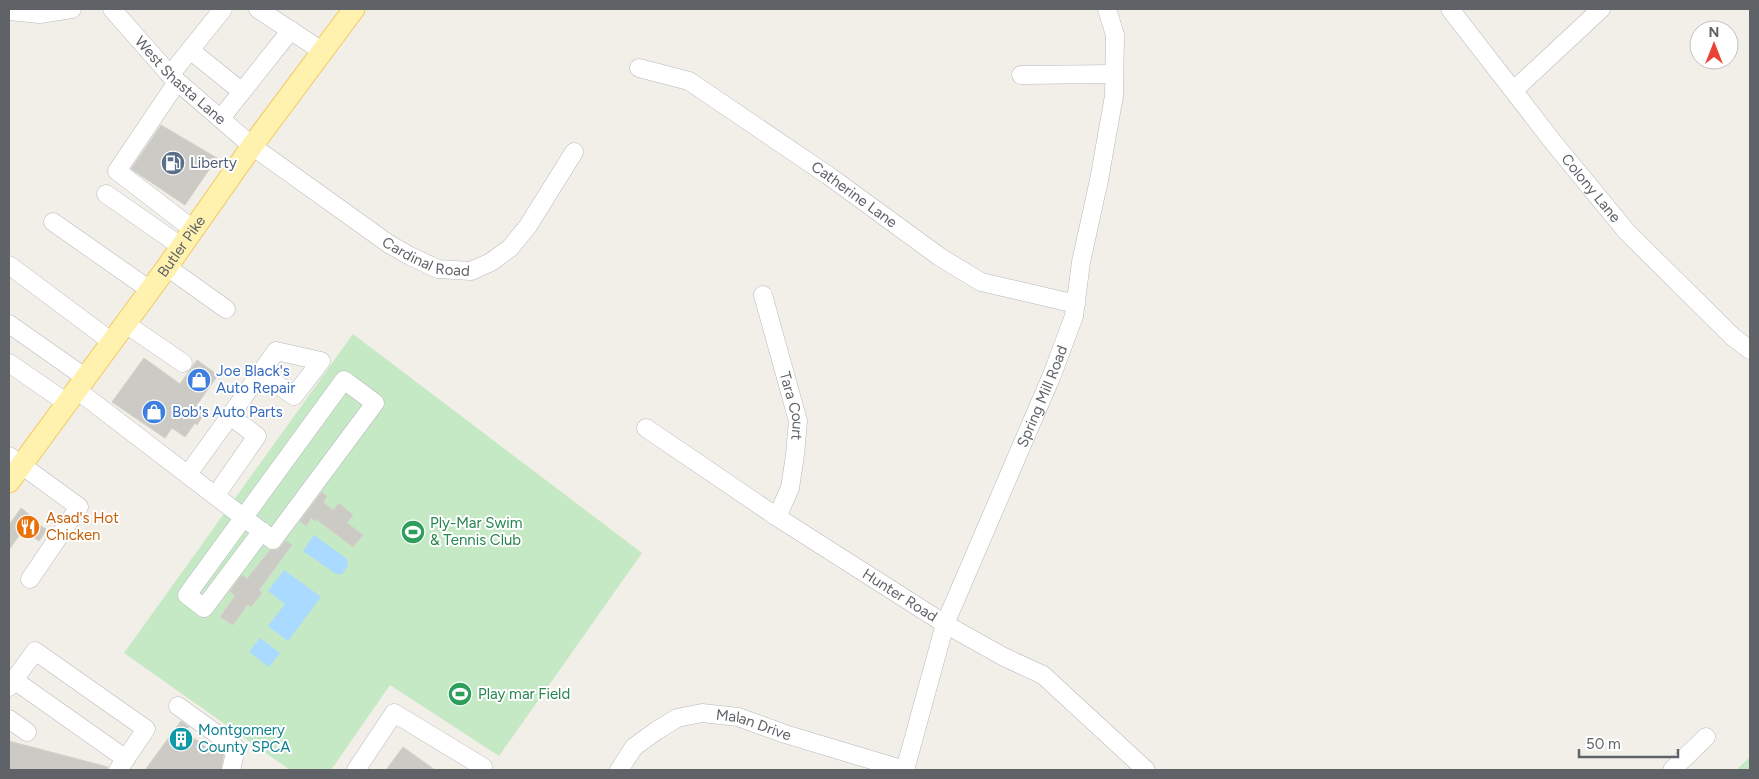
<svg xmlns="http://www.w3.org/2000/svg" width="1759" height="779" font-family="Figtree,sans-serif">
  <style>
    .green { fill: #c5e8c5 }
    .water { fill: #aadaff }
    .building { fill: #cccac5; stroke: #d6d1c6 }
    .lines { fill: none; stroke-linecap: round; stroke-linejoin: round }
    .minor-casing { stroke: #b5b8bc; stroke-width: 19 }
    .major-casing { stroke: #f2c960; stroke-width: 23 }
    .minor { stroke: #fff; stroke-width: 18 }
    .major { stroke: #fff2af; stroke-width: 21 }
    .labels { text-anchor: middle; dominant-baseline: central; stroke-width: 4; stroke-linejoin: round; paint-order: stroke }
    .street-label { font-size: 15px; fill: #5f6368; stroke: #fff }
    .service-label { font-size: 15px; fill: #4e5e75; stroke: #fff; text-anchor: start }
    .shop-label { font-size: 15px; fill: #366cbe; stroke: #fff; text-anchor: start }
    .food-label { font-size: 15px; fill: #c56008; stroke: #fff; text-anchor: start }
    .leisure-label { font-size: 15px; fill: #27864d; stroke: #fff; text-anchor: start }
    .culture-label { font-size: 15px; fill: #0d838f; stroke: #fff; text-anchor: start }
  </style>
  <rect width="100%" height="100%" fill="#f1efe8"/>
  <g class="green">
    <polygon points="353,334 642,553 499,756 390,685 331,770 290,770 124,653"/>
    <polygon points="1750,757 1750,770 1736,770"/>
  </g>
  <g class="water">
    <polygon points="314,535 347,559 348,565 342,574 336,574 303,551"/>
    <polygon points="284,570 321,597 288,641 268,626 285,604 268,591"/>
    <polygon points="260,638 280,653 269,667 249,652"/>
  </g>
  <g class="building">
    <polygon points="161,125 217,158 185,205 131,169"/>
    <polygon points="144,358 180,384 197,360 218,375 194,409 204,414 197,425 195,423 185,437 172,428 165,438 112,402"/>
    <polygon points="322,492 327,496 323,502 333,510 339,503 353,515 347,523 363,535 353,547 316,519 315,521 311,518 306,526 300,521"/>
    <polygon points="21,508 30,515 29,517 47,530 39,541 23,530 9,550 9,525"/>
    <polygon points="286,541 292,545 259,590 262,593 251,607 248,604 233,625 220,617 235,596 230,591 242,575 247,579 270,550 278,550"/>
    <polygon points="181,721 189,727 185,732 212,751 215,746 224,752 221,770 145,770"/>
    <polygon points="9,741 108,767 107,770 9,770"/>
    <polygon points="403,747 435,770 386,770"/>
  </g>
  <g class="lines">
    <g class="minor-casing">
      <g id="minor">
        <path id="s1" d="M112,9L171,76L252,146L389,244L410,256L438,269L471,271L491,262L510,248L528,226L574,152"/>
        <polyline points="258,9 322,51"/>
        <path id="s2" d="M1450,9L1553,142L1627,232L1733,337L1750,350"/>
        <polyline points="9,11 40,14 72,9"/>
        <polyline points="190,50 241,91"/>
        <path id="s3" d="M639,68L689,81L829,176L940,257L981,282L1076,304"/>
        <polyline points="170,75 223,9"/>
        <polyline points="1021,75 1114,74"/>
        <polyline points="177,82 117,171 194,230"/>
        <polyline points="1514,90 1601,9"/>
        <polyline points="221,118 291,30"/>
        <polyline points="106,194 182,247"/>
        <polyline points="53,222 150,290"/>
        <polyline points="9,265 112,342"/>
        <polyline points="167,267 226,309"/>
        <path id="s4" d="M763,295L798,421L795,455L790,488L777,517"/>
        <polyline points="9,324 86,378"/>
        <polyline points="126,324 183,363"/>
        <polyline points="9,363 67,403"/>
        <polyline points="77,390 273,540 375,403 344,380 187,595 204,608 262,531"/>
        <polyline points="230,416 276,351 321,361 294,396 261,373"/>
        <path id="s5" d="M646,428L777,517L945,624L1004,657L1043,675L1146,770"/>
        <polyline points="9,456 79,507 30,579"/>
        <polyline points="188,474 230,416 257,436 216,495"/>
        <polyline points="14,680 126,759"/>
        <polyline points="9,687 35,651 146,729 118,770"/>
        <polyline points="178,706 236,748 231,770"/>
        <polyline points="9,719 27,732"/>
        <polyline points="356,770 394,713 483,767 481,770"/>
        <path id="s6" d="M619,770L634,747L656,731L677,718L702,713L738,717L785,734L905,770"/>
        <path id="s7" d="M905,770L945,624L1052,375L1074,316L1081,262L1099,180L1114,96L1115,35L1107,9"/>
        <polyline points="1672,770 1706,737"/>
      </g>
    </g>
    <g class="major-casing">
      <g id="major">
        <path id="s8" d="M9,482L167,267L252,146L354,9"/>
      </g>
    </g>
    <use href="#minor" class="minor"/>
    <use href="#major" class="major"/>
  </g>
  <defs>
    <g id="fuel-disc" transform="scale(1.25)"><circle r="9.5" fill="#5c6f8a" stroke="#fff"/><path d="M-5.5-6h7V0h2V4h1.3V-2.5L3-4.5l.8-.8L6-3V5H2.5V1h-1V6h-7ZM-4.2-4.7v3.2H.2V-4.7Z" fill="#fff"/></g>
    <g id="shop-disc" transform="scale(1.25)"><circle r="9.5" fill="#3f7fe0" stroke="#fff"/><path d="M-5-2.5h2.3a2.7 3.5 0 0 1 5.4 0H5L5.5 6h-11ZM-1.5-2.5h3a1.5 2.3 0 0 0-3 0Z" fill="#fff"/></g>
    <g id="restaurant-disc" transform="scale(1.25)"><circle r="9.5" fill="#e8710a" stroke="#fff"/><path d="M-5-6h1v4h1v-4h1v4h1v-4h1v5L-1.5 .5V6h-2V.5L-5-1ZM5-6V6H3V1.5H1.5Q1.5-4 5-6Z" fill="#fff"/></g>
    <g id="stadium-disc" transform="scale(1.25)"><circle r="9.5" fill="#2e9e5b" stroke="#fff"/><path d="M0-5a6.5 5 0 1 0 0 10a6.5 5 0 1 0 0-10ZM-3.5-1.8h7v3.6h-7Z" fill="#fff"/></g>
    <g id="building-disc" transform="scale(1.25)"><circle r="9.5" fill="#0f9aa8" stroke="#fff"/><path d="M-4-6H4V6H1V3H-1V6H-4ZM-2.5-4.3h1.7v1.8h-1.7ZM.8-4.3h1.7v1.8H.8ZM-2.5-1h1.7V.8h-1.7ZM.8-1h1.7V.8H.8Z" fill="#fff"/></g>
  </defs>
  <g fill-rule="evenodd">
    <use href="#fuel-disc" x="173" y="163"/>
    <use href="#shop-disc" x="199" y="380"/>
    <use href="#shop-disc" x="154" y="412"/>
    <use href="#restaurant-disc" x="28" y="527"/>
    <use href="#stadium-disc" x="413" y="532"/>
    <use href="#stadium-disc" x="460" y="694"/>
    <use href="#building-disc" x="181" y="739"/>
  </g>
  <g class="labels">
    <g class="street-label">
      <text stroke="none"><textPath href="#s1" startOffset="99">West Shasta Lane</textPath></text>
      <text stroke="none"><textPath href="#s2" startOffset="228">Colony Lane</textPath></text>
      <text stroke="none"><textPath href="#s3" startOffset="252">Catherine Lane</textPath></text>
      <text stroke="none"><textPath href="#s8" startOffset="292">Butler Pike</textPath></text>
      <text stroke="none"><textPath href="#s1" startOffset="405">Cardinal Road</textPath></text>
      <text stroke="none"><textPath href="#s7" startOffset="399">Spring Mill Road</textPath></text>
      <text stroke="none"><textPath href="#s4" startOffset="115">Tara Court</textPath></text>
      <text stroke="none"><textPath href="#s5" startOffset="304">Hunter Road</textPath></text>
      <text stroke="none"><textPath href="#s6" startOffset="158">Malan Drive</textPath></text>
    </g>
    <g class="service-label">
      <text x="190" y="163">Liberty</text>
    </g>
    <g class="shop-label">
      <text x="216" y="371">Joe Black's<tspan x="216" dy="17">Auto Repair</tspan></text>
      <text x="172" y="412">Bob's Auto Parts</text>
    </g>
    <g class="food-label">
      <text x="46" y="518">Asad's Hot<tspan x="46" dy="17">Chicken</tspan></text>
    </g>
    <g class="leisure-label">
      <text x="430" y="523">Ply-Mar Swim<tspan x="430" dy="17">&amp; Tennis Club</tspan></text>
      <text x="478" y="694">Play mar Field</text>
    </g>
    <g class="culture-label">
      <text x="198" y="730">Montgomery<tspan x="198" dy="17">County SPCA</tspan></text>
    </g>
  </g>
  <rect width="1759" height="779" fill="none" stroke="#5f6368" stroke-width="20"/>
  <g transform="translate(1714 45)"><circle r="24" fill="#ffffff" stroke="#bfc1c3"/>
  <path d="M0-4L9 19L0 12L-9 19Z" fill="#ea4335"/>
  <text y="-8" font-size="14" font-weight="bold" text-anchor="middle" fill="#5f6368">N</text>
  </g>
  <path d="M1579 749v8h99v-8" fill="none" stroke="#5f6368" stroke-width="2.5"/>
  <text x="1586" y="749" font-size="15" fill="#5f6368" stroke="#ffffff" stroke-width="4" paint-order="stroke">50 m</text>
</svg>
